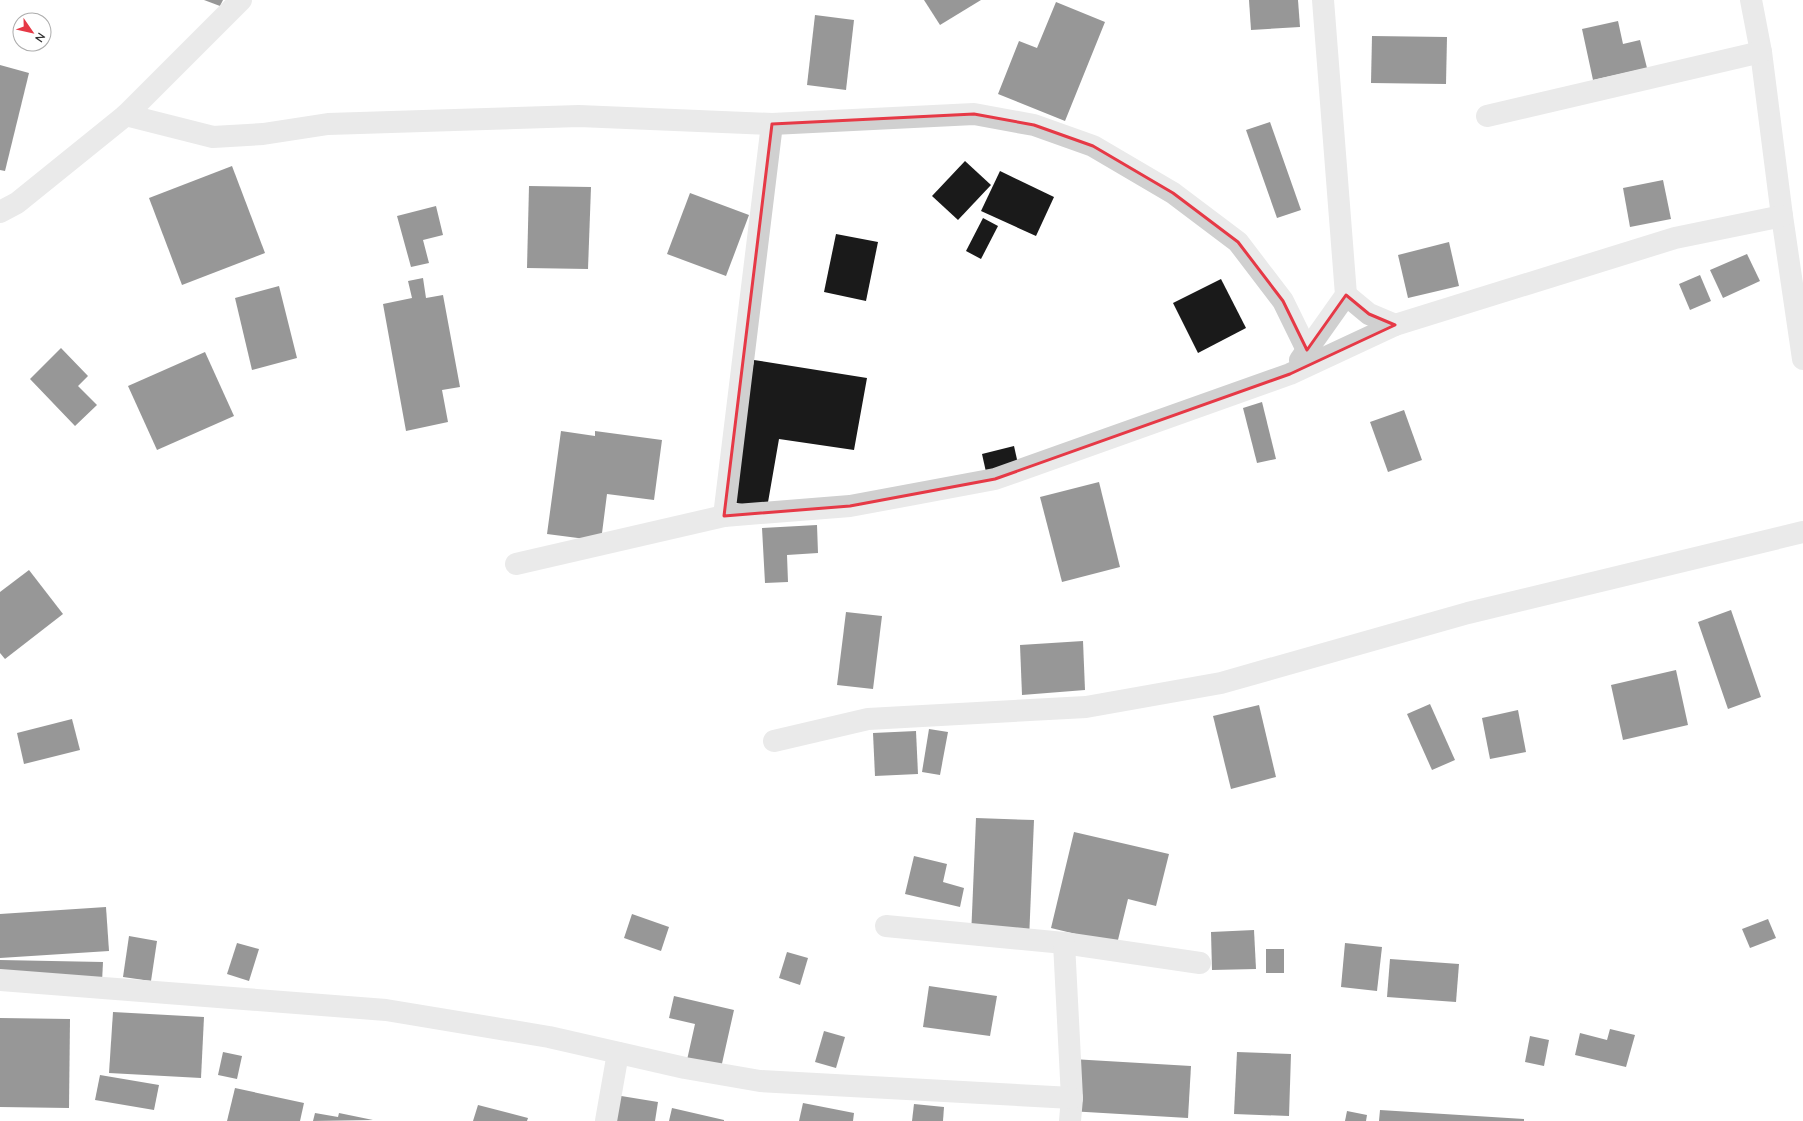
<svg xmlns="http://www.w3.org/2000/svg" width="1803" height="1121" font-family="Lato,sans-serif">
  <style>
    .building { fill: #1a1a1a }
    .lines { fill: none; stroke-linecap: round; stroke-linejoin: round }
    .minor { stroke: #d0d0d0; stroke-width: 22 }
    .marked { fill: none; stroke: #e63946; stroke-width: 3; stroke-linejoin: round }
  </style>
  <rect width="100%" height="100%" fill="#fff"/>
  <g class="building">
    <polygon points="204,0 223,0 220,6"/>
    <polygon points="924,0 981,0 940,25"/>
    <polygon points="1249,0 1298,0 1300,27 1251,30"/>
    <polygon points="1056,2 1105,22 1065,121 998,94 1019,41 1037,48"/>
    <polygon points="815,15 854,20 846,90 807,85"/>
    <polygon points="1618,21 1623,44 1640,40 1647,68 1593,80 1582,29"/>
    <polygon points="1372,36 1447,37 1446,84 1371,83"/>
    <polygon points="0,65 29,73 5,171 0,170"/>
    <polygon points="1270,122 1301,210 1277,218 1246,130"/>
    <polygon points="965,161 991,185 958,220 932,196"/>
    <polygon points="232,166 265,253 182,285 149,198"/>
    <polygon points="1000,171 1054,197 1036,236 981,211"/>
    <polygon points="1663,180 1671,219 1630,227 1623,188"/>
    <polygon points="529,186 591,187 588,269 527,268"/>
    <polygon points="690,193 749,215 726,276 667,254"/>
    <polygon points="436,206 443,235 423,240 429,263 411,267 397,216"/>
    <polygon points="983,218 998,226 981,259 966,251"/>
    <polygon points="836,234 878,242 866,301 824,292"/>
    <polygon points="1449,242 1459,286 1408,298 1398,255"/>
    <polygon points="1747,254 1760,281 1723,298 1710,270"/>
    <polygon points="1700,275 1711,301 1690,310 1679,284"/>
    <polygon points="423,278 426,298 443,295 460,387 442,390 448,422 406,431 383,304 412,298 408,281"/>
    <polygon points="1221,279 1246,328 1198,353 1173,303"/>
    <polygon points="279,286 297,358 252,370 235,298"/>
    <polygon points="61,348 88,376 78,386 97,405 75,426 30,379"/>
    <polygon points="205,352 234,416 157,450 128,386"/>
    <polygon points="754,360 867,378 854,450 779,439 767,508 730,502"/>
    <polygon points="1262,402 1276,459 1257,463 1243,408"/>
    <polygon points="1404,410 1422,460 1388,472 1370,422"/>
    <polygon points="561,431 595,436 595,431 662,440 654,500 607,494 601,541 547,534"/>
    <polygon points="1014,446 1018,464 986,472 982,454"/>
    <polygon points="1099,482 1120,567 1062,582 1040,497"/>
    <polygon points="817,525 818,553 787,555 788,582 765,583 762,528"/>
    <polygon points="29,570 63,614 5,659 0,653 0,592"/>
    <polygon points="1731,610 1761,697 1728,709 1698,622"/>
    <polygon points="846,612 882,616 873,689 837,685"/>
    <polygon points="1083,641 1085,690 1022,695 1020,645"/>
    <polygon points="1676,670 1688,725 1623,740 1611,685"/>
    <polygon points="1430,704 1455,760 1432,770 1407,714"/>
    <polygon points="1259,705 1276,777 1231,789 1213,716"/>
    <polygon points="1518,710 1526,752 1490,759 1482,718"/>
    <polygon points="72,719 80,750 24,764 17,733"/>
    <polygon points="929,729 948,732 940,775 922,772"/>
    <polygon points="916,731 918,774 875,776 873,733"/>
    <polygon points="976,818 1034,820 1029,940 971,937"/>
    <polygon points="1074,832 1169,854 1156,906 1128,899 1117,944 1051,928"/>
    <polygon points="914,856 947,864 943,882 964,888 960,907 905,894"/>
    <polygon points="106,907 109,951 0,958 0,914"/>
    <polygon points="632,914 669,927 661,951 624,938"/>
    <polygon points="1768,919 1776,938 1750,948 1742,929"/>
    <polygon points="1254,930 1256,969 1212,970 1211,932"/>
    <polygon points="129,936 157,941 151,981 123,977"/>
    <polygon points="237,943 259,949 249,981 227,974"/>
    <polygon points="1345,943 1382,947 1377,991 1341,987"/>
    <rect x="1266" y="949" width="18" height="24"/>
    <polygon points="787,952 808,958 800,985 779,978"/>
    <polygon points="1390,959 1459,964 1456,1002 1387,997"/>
    <polygon points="0,960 103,962 102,982 0,980"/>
    <polygon points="929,986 997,996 990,1036 923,1027"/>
    <polygon points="674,996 734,1010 721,1068 687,1060 695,1024 669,1018"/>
    <polygon points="113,1012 204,1017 201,1078 109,1073"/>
    <polygon points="0,1018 70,1019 69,1108 0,1107"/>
    <polygon points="1610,1029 1635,1035 1626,1067 1575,1055 1580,1033 1607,1040"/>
    <polygon points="824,1031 845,1037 836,1068 815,1062"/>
    <polygon points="1530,1036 1549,1040 1544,1066 1525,1062"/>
    <polygon points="223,1052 242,1056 237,1079 218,1075"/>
    <polygon points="1237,1052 1291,1054 1289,1116 1234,1114"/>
    <polygon points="1072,1059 1191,1066 1188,1118 1069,1111"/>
    <polygon points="100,1075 159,1085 154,1110 95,1100"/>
    <polygon points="235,1088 304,1103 300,1121 227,1121"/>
    <polygon points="609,1094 658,1102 655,1121 604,1121"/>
    <polygon points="803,1103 854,1113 853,1121 799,1121"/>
    <polygon points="914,1104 944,1107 943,1121 912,1121"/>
    <polygon points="478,1105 528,1118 527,1121 473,1121"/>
    <polygon points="672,1108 724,1120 724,1121 669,1121"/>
    <polygon points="1380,1110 1524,1119 1524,1121 1379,1121"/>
    <polygon points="1347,1111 1367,1115 1366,1121 1345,1121"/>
    <polygon points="315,1113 338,1117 339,1113 373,1120 313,1121"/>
  </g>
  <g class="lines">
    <g class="minor">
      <polyline points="1751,0 1761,52 1782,216 1803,359"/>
      <polyline points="126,115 213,137 263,134 328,124 579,116 772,124 974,114 1034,125 1093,146 1173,193 1238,242 1283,301 1307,350"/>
      <polyline points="1487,116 1761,52"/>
      <polyline points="0,212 17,203 126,115 241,0"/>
      <polyline points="1346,295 1369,314 1395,325"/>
      <polyline points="1300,360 1346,295 1323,0"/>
      <polyline points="724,516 772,124"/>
      <polyline points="516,564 724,516 850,506 995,479 1290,374 1395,325 1675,238 1782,216"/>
      <polyline points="774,741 868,719 1086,707 1221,683 1468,613 1803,532"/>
      <polyline points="886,926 1064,943 1200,963"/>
      <polyline points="1064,943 1072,1098 1070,1121"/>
      <polyline points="0,980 386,1010 549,1037 685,1068 760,1081 1072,1098"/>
      <polyline points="606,1121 618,1053"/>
    </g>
  </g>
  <path d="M0 0H1803V1121H0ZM974,114L1034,125L1093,146L1173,193L1238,242L1283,301L1307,350L1346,295L1369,314L1395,325L1290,374L995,479L850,506L724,516L772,124Z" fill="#fff" fill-opacity=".55" fill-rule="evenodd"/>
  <path class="marked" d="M974,114L1034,125L1093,146L1173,193L1238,242L1283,301L1307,350L1346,295L1369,314L1395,325L1290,374L995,479L850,506L724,516L772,124Z"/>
  <g transform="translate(32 32) rotate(124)"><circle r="19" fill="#ffffff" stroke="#adadad"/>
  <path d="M0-3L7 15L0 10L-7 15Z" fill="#e63946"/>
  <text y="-6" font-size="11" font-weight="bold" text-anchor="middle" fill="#333333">N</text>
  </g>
</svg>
